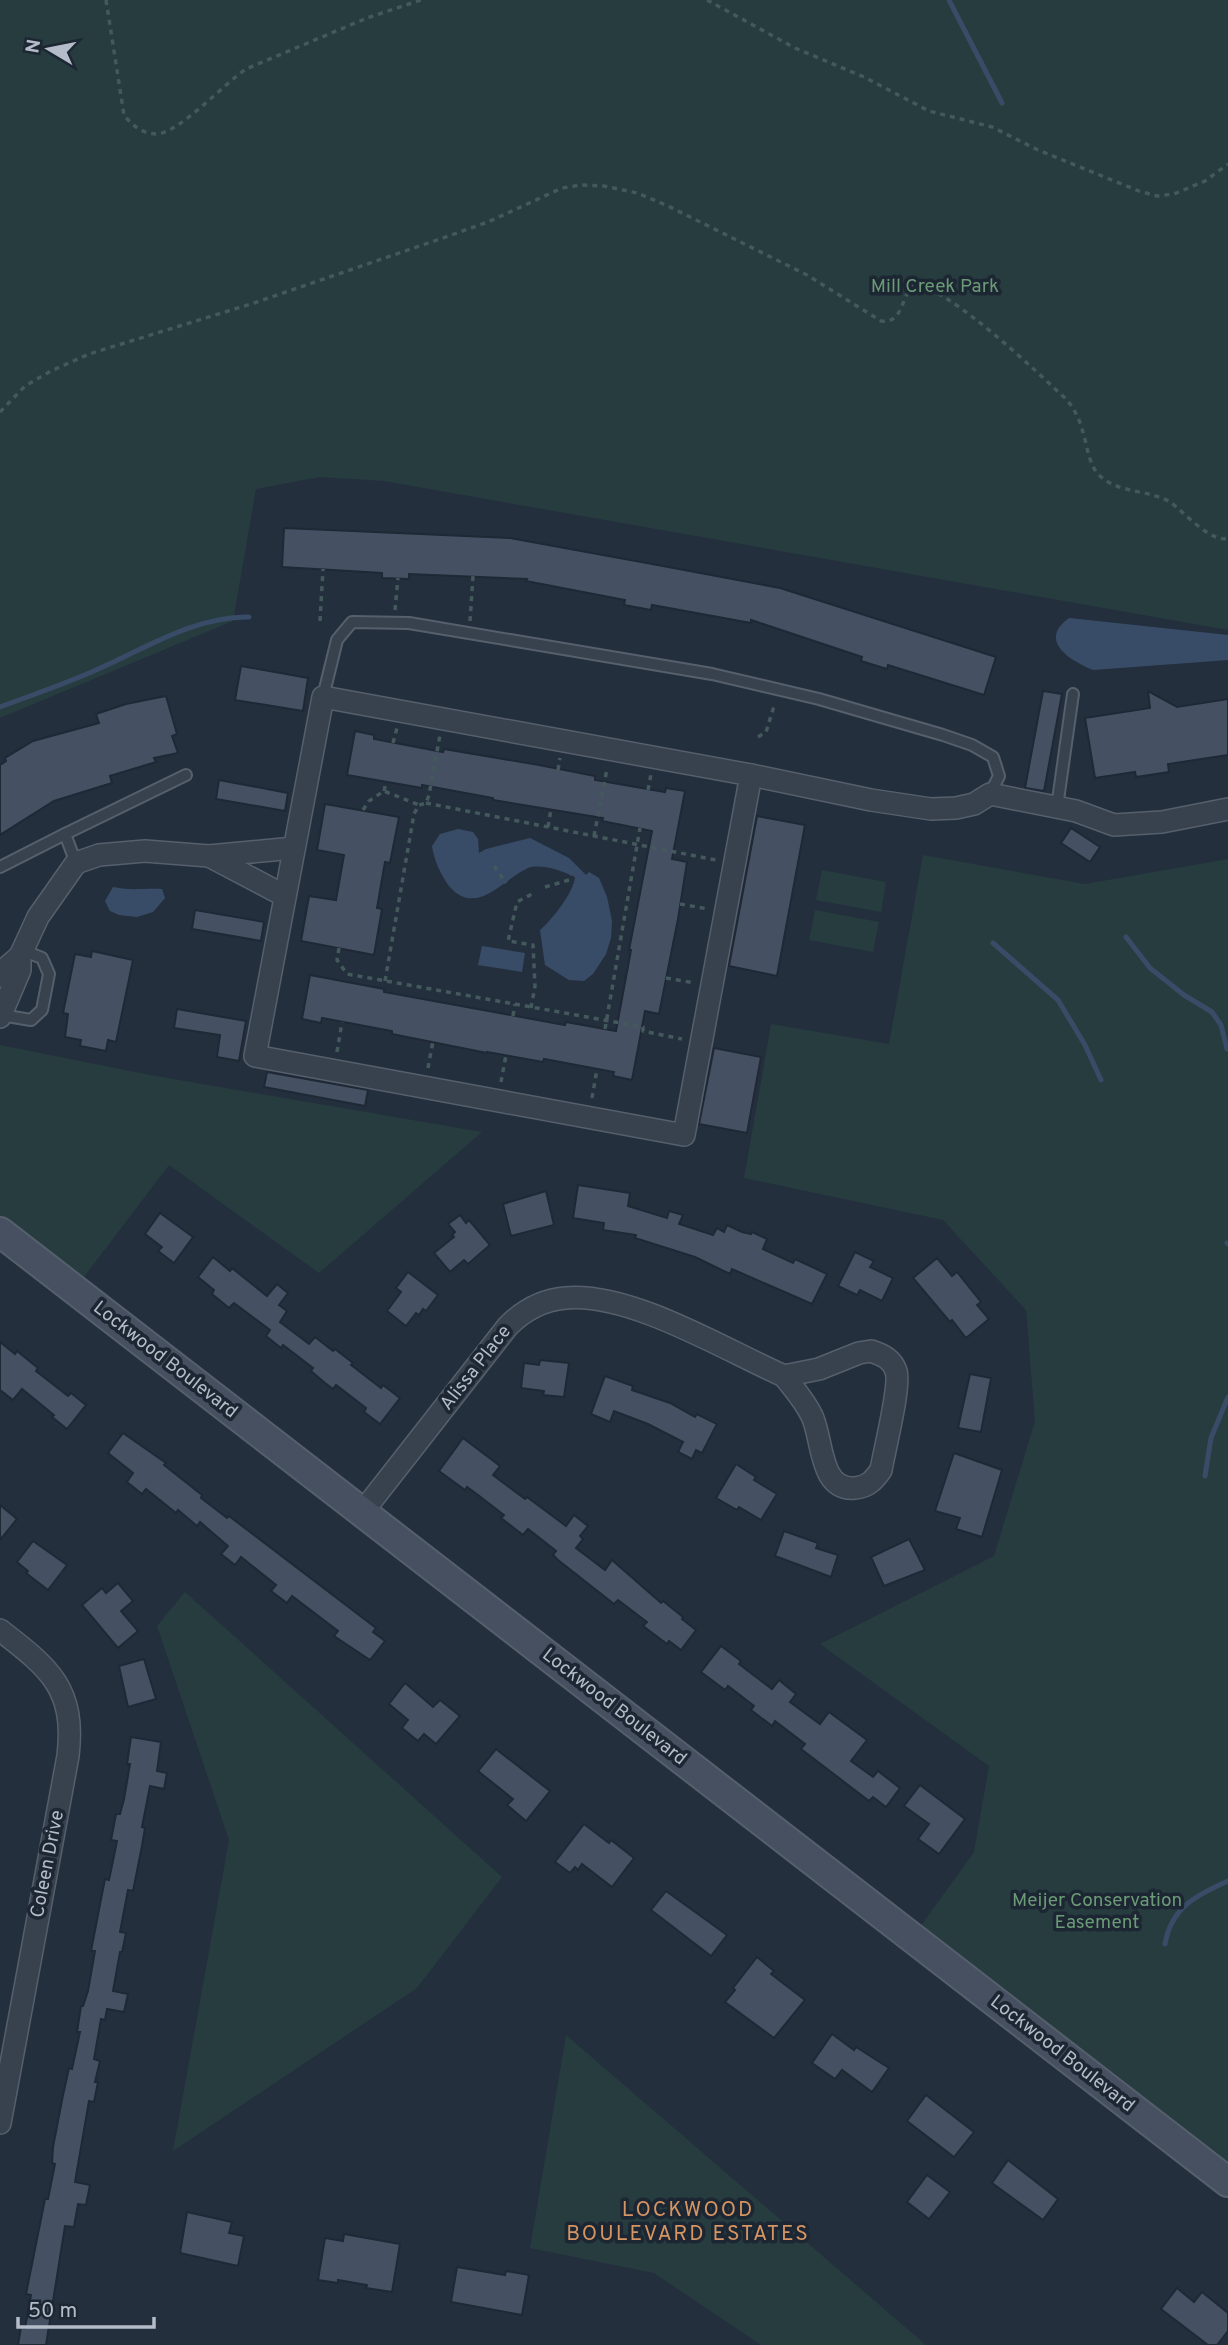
<svg xmlns="http://www.w3.org/2000/svg" width="1228" height="2345" font-family="Overpass,sans-serif">
  <style>
    .green { fill: #263c3f }
    .water { fill: #394c67 }
    .lines { fill: none; stroke-linecap: round; stroke-linejoin: round }
    .stream { stroke: #394c67; stroke-width: 5 }
    .building { fill: #455162; stroke: #1f2835; stroke-width: 2 }
    .service-casing { stroke: #565f6c; stroke-width: 14 }
    .minor-casing { stroke: #565f6c; stroke-width: 24 }
    .secondary-casing { stroke: #565f6c; stroke-width: 32 }
    .path { stroke: #44595c; stroke-width: 3.5; stroke-dasharray: 5 5; stroke-linecap: butt }
    .service { stroke: #38414e; stroke-width: 10 }
    .minor { stroke: #38414e; stroke-width: 21 }
    .secondary { stroke: #465061; stroke-width: 28 }
    .labels { text-anchor: middle; dominant-baseline: central; stroke-width: 7; stroke-linejoin: round; paint-order: stroke }
    .park-label { font-size: 19px; fill: #6b9a76; stroke: #1d2633 }
    .street-label { font-size: 19px; fill: #b4bcc9; stroke: #1d2633 }
    .neighbourhood-label { font-size: 21px; letter-spacing: 2px; fill: #d59563; stroke: #1d2633 }
  </style>
  <rect width="100%" height="100%" fill="#242f3e"/>
  <g class="green">
    <polygon points="0,0 1228,0 1228,630 384,481 320,477 256,489 233,621 0,718"/>
    <polygon points="923,855 1085,884 1228,859 1228,2182 912,1938 974,1852 989,1766 820,1644 994,1556 1035,1421 1026,1310 943,1220 744,1178 771,1024 889,1044"/>
    <polygon points="822,870 886,882 881,912 816,900"/>
    <polygon points="815,910 879,922 873,952 809,940"/>
    <polygon points="0,1045 150,1075 482,1132 319,1273 169,1165 74,1290 0,1232"/>
    <polygon points="185,1592 502,1877 417,1988 173,2151 229,1840 157,1626"/>
    <polygon points="566,2035 926,2345 761,2345 654,2273 530,2248"/>
  </g>
  <g class="water">
    <path d="M1069,618L1228,635V660L1093,670C1071,661 1037,641 1069,618Z"/>
    <path d="M458,829L473,832L478,839L479,853L486,849L530,838L569,858L586,875L589,872L599,878L607,897L612,921L611,938L606,954L593,974L584,981L569,980L545,965L540,930C552,920 574,892 575,877C563,871 541,863 528,868C503,879 476,918 449,886C441,875 434,860 432,846L440,834Z"/>
    <path d="M113,887C132,891 144,888 162,889L165,898L153,912L137,917L119,915L110,911L105,901Z"/>
    <polygon points="482,946 525,953 522,972 478,965"/>
  </g>
  <g class="lines">
    <g class="stream">
      <polyline points="949,0 1002,103"/>
      <path d="M0,707C32,695 65,684 96,670C144,649 195,616 249,617"/>
      <polyline points="1126,937 1150,968 1184,995 1212,1012 1221,1025 1227,1049"/>
      <polyline points="993,943 1058,1000 1085,1045 1101,1080"/>
      <polyline points="1227,1243 1228,1244"/>
      <polyline points="1205,1476 1211,1438 1228,1397"/>
      <path d="M1165,1944C1171,1908 1196,1895 1228,1881"/>
    </g>
  </g>
  <g class="building">
    <polygon points="284,528 510,538 663,566 780,588 996,657 984,695 888,665 887,669 861,661 862,657 751,620 751,623 652,605 651,610 624,605 625,600 526,581 527,579 409,574 409,579 382,578 382,573 282,567"/>
    <polygon points="241,666 308,678 303,711 235,700"/>
    <polygon points="1043,691 1062,694 1044,791 1025,788"/>
    <polygon points="1148,691 1177,707 1228,699 1228,755 1168,764 1169,772 1136,777 1135,772 1095,778 1085,718 1150,708"/>
    <polygon points="166,696 177,734 172,736 178,753 154,758 156,762 110,776 112,783 54,801 0,835 0,765 6,761 5,758 33,741 99,723 96,714 126,704"/>
    <polygon points="355,731 374,735 374,739 443,752 444,749 539,765 595,776 595,780 665,792 666,788 685,791 672,859 687,862 678,919 659,1014 645,1011 632,1080 613,1076 614,1072 544,1059 543,1062 487,1052 487,1053 392,1034 392,1031 322,1018 321,1023 302,1019 310,975 384,989 384,992 565,1025 566,1022 616,1031 631,950 629,950 652,831 602,821 603,818 493,800 493,798 422,785 422,788 347,775"/>
    <polygon points="219,780 288,793 285,811 216,799"/>
    <polygon points="325,804 399,817 390,863 385,862 377,908 382,909 374,955 301,941 309,896 336,900 344,855 317,850"/>
    <polygon points="757,816 805,825 777,976 729,966"/>
    <polygon points="1071,828 1100,847 1090,862 1061,843"/>
    <polygon points="195,910 264,922 261,941 192,929"/>
    <polygon points="92,951 133,960 116,1042 108,1040 106,1051 80,1046 81,1040 65,1037 68,1014 63,1013 75,954 91,957"/>
    <polygon points="177,1009 246,1021 239,1061 217,1057 220,1035 174,1028"/>
    <polygon points="714,1048 761,1057 747,1133 699,1124"/>
    <polygon points="267,1072 368,1090 365,1106 264,1087"/>
    <polygon points="578,1185 630,1193 628,1206 667,1218 669,1211 683,1215 679,1224 713,1235 717,1228 724,1232 727,1225 742,1232 751,1234 752,1232 767,1239 763,1249 793,1263 795,1259 827,1274 812,1304 732,1269 730,1274 695,1257 635,1238 636,1235 603,1230 604,1223 573,1218"/>
    <polygon points="546,1191 554,1225 511,1236 503,1204"/>
    <polygon points="160,1213 193,1237 174,1263 158,1251 162,1247 145,1234"/>
    <polygon points="460,1215 466,1223 469,1220 490,1245 468,1264 464,1260 450,1272 434,1253 454,1237 452,1235 455,1232 448,1224"/>
    <polygon points="855,1252 874,1261 870,1267 893,1278 882,1301 860,1290 857,1295 838,1286"/>
    <polygon points="213,1257 230,1271 232,1268 267,1296 277,1284 288,1293 279,1305 287,1311 280,1322 309,1344 315,1337 333,1351 335,1349 353,1363 351,1365 381,1388 383,1385 400,1398 380,1424 364,1412 366,1408 336,1385 333,1389 325,1383 311,1371 313,1368 283,1345 281,1348 266,1336 270,1330 234,1303 229,1308 212,1294 214,1290 198,1277"/>
    <polygon points="937,1258 952,1276 957,1272 981,1302 977,1305 989,1319 966,1338 952,1320 950,1322 913,1278"/>
    <polygon points="408,1272 438,1295 426,1311 423,1309 419,1315 416,1313 406,1326 387,1311 401,1292 396,1288"/>
    <polygon points="0,1342 15,1354 17,1351 38,1368 36,1371 68,1396 71,1393 86,1405 67,1429 52,1417 54,1415 22,1389 13,1400 0,1390"/>
    <polygon points="540,1360 569,1363 564,1397 543,1395 544,1391 521,1388 524,1363 539,1365"/>
    <polygon points="970,1374 991,1378 981,1432 958,1428"/>
    <polygon points="605,1376 633,1386 632,1390 670,1403 695,1417 697,1414 717,1424 702,1453 696,1450 692,1459 678,1452 683,1442 648,1424 614,1411 610,1422 591,1414"/>
    <polygon points="123,1433 166,1463 164,1465 202,1495 201,1498 227,1518 229,1516 376,1628 373,1632 385,1641 370,1660 334,1636 338,1631 292,1596 287,1603 271,1591 276,1585 241,1557 235,1565 221,1554 228,1546 200,1522 197,1526 178,1510 176,1513 146,1489 142,1494 127,1482 133,1473 108,1453"/>
    <polygon points="463,1438 500,1466 493,1475 525,1499 527,1497 566,1526 574,1515 588,1526 580,1536 583,1539 576,1548 605,1570 612,1560 661,1603 663,1601 683,1617 682,1619 696,1630 681,1650 669,1641 667,1644 643,1626 647,1622 618,1600 614,1604 558,1560 553,1555 556,1551 528,1529 523,1535 501,1518 504,1515 478,1495 467,1487 465,1490 439,1471"/>
    <polygon points="954,1453 1002,1470 982,1537 956,1529 960,1518 935,1511"/>
    <polygon points="736,1464 756,1477 754,1480 777,1494 761,1520 739,1507 737,1510 716,1498"/>
    <polygon points="0,1505 17,1519 0,1540"/>
    <polygon points="784,1531 818,1543 816,1548 838,1555 831,1577 775,1556"/>
    <polygon points="909,1539 925,1570 884,1586 871,1557"/>
    <polygon points="33,1541 67,1565 48,1590 26,1573 28,1571 17,1562"/>
    <polygon points="118,1583 133,1601 121,1611 138,1631 118,1648 82,1605 102,1588 106,1593"/>
    <polygon points="721,1646 741,1661 739,1664 772,1689 779,1680 796,1694 790,1702 820,1724 829,1712 867,1740 851,1761 873,1777 878,1771 900,1788 886,1807 873,1797 869,1801 801,1749 805,1744 775,1721 772,1726 751,1710 754,1706 728,1686 725,1690 701,1672"/>
    <polygon points="144,1659 156,1699 128,1707 119,1666"/>
    <polygon points="405,1683 433,1707 440,1700 460,1716 436,1744 424,1734 418,1741 402,1728 408,1720 389,1704"/>
    <polygon points="131,1737 161,1742 157,1771 167,1773 164,1789 150,1786 142,1827 145,1828 142,1846 133,1891 128,1890 120,1932 126,1933 122,1952 120,1952 113,1991 128,1994 124,2012 107,2009 105,2020 101,2019 94,2059 100,2061 95,2082 98,2082 94,2102 89,2101 75,2182 90,2185 86,2205 78,2204 74,2227 65,2226 46,2345 18,2345 21,2327 25,2328 31,2295 26,2294 45,2199 48,2199 55,2164 52,2163 53,2147 63,2095 69,2068 72,2069 80,2032 77,2032 81,2006 83,2006 88,1991 95,1951 91,1951 102,1894 105,1879 109,1880 117,1841 111,1840 116,1814 120,1814 124,1799 130,1764 127,1764"/>
    <polygon points="496,1749 550,1791 526,1821 507,1805 513,1799 478,1771"/>
    <polygon points="920,1785 965,1819 939,1854 918,1839 929,1824 904,1806"/>
    <polygon points="584,1824 609,1843 611,1840 634,1858 612,1887 582,1864 578,1870 575,1867 570,1873 555,1862"/>
    <polygon points="666,1891 727,1935 711,1956 651,1910"/>
    <polygon points="757,1957 774,1971 771,1974 805,2000 774,2038 725,2002 735,1990 733,1988"/>
    <polygon points="832,2034 854,2050 856,2047 889,2068 872,2092 842,2070 835,2079 812,2063"/>
    <polygon points="926,2095 974,2132 954,2157 907,2121"/>
    <polygon points="1008,2160 1058,2199 1043,2220 992,2183"/>
    <polygon points="927,2175 950,2192 929,2219 907,2202"/>
    <polygon points="187,2212 232,2222 229,2233 244,2236 238,2266 180,2253"/>
    <polygon points="344,2234 400,2244 392,2292 366,2288 367,2285 338,2280 338,2283 318,2280 325,2238 343,2241"/>
    <polygon points="457,2267 505,2275 506,2271 529,2275 522,2315 451,2302"/>
    <polygon points="1177,2288 1194,2302 1202,2292 1228,2313 1228,2331 1217,2345 1208,2345 1161,2309"/>
  </g>
  <g class="lines">
    <g class="service-casing">
      <g id="service">
        <polyline points="323,697 337,640 352,622 409,623 712,674 819,699 943,735 972,745 993,757 999,776 990,794"/>
        <polyline points="1057,807 1073,694"/>
        <polyline points="65,834 186,775"/>
        <polyline points="0,867 65,834 76,863"/>
        <polyline points="1,1015 31,1020 42,1010 49,974 42,958 22,950"/>
      </g>
    </g>
    <g class="minor-casing">
      <g id="minor">
        <polygon points="323,697 751,775 684,1135 255,1056"/>
        <polyline points="751,775 871,800 931,809 956,808 974,804 990,794 1076,811 1114,825 1162,822 1228,809"/>
        <polyline points="209,856 285,896"/>
        <polyline points="0,976 4,970 20,956"/>
        <polyline points="0,1017 20,970 20,956 38,917 76,863 99,855 145,851 209,856 294,848"/>
        <path d="M871,1351C883,1355 892,1359 896,1371C901,1385 884,1452 881,1470C874,1480 868,1487 855,1488C819,1491 823,1439 812,1416C805,1401 794,1389 784,1376L819,1369L859,1353Z"/>
        <path d="M361,1514L508,1326C523,1311 543,1300 565,1298C629,1291 725,1350 784,1376"/>
        <path d="M0,1630C49,1668 76,1688 68,1756L0,2123"/>
      </g>
    </g>
    <g class="secondary-casing">
      <polyline id="secondary" points="0,1232 1228,2182"/>
    </g>
    <g class="path">
      <path d="M106,0L124,115C132,125 142,134 157,134C179,133 225,83 246,69L367,18L421,0"/>
      <polyline points="707,0 795,48 864,77 929,111 992,127 1038,150 1139,191 1157,196 1174,194 1205,181 1228,164"/>
      <path d="M0,412L25,386L51,371L89,354L254,303L440,239L488,222L562,188L581,185L604,186L637,193L666,205L807,275L881,321C903,324 901,297 913,285C946,284 1040,375 1067,400C1074,409 1079,418 1082,429C1087,443 1088,464 1099,475C1118,494 1148,489 1170,502C1184,512 1212,544 1228,538"/>
      <polyline points="395,610 398,578"/>
      <polyline points="320,621 323,569"/>
      <polyline points="470,621 473,576"/>
      <polyline points="758,737 766,732 775,703"/>
      <polyline points="393,743 397,728"/>
      <polyline points="558,770 560,758"/>
      <polyline points="648,790 651,774"/>
      <polyline points="384,791 386,782"/>
      <polyline points="426,803 716,860"/>
      <polyline points="363,810 369,801 384,791 419,805"/>
      <polyline points="548,827 551,809"/>
      <polyline points="594,836 607,769"/>
      <polyline points="494,866 506,883"/>
      <polyline points="545,887 569,880 571,875"/>
      <polyline points="680,904 708,909"/>
      <polyline points="339,948 337,960 347,974 643,1027 643,1031 682,1039"/>
      <polyline points="666,978 695,983"/>
      <polyline points="385,981 414,814 419,805 426,803 429,795 440,735"/>
      <polyline points="531,1008 535,986 533,945 508,941 517,902 532,894"/>
      <polyline points="513,1016 515,1004"/>
      <polyline points="605,1029 640,828"/>
      <polyline points="337,1052 342,1022"/>
      <polyline points="428,1068 433,1041"/>
      <polyline points="501,1082 506,1055"/>
      <polyline points="592,1098 597,1069"/>
    </g>
    <use href="#service" class="service"/>
    <use href="#minor" class="minor"/>
    <use href="#secondary" class="secondary"/>
  </g>
  <g class="labels">
    <g class="park-label">
      <text x="935" y="287">Mill Creek Park</text>
      <text x="1097" y="1901">Meijer Conservation<tspan x="1097" dy="22">Easement</tspan></text>
    </g>
    <g class="street-label">
      <text transform="translate(165 1360) rotate(38)">Lockwood Boulevard</text>
      <text transform="translate(476 1368) rotate(-52)">Alissa Place</text>
      <text transform="translate(614 1707) rotate(38)">Lockwood Boulevard</text>
      <text transform="translate(48 1864) rotate(-79)">Coleen Drive</text>
      <text transform="translate(1062 2054) rotate(38)">Lockwood Boulevard</text>
    </g>
    <g class="neighbourhood-label">
      <text x="688" y="2210">LOCKWOOD<tspan x="688" dy="24">BOULEVARD ESTATES</tspan></text>
    </g>
  </g>
  <g transform="translate(49 49) rotate(280)" stroke="#1d2633" stroke-width="5" paint-order="stroke">
  <path d="M0-5L12 26L0 18L-12 26Z" fill="#b4bcc9"/>
  <text y="-10" font-size="19" font-weight="bold" text-anchor="middle" fill="#b4bcc9">N</text>
  </g>
  <path d="M18 2317v10h136v-10" fill="none" stroke="#b4bcc9" stroke-width="3.5"/>
  <text x="28" y="2317" font-size="21" fill="#b4bcc9" stroke="#1d2633" stroke-width="5" paint-order="stroke">50 m</text>
</svg>
